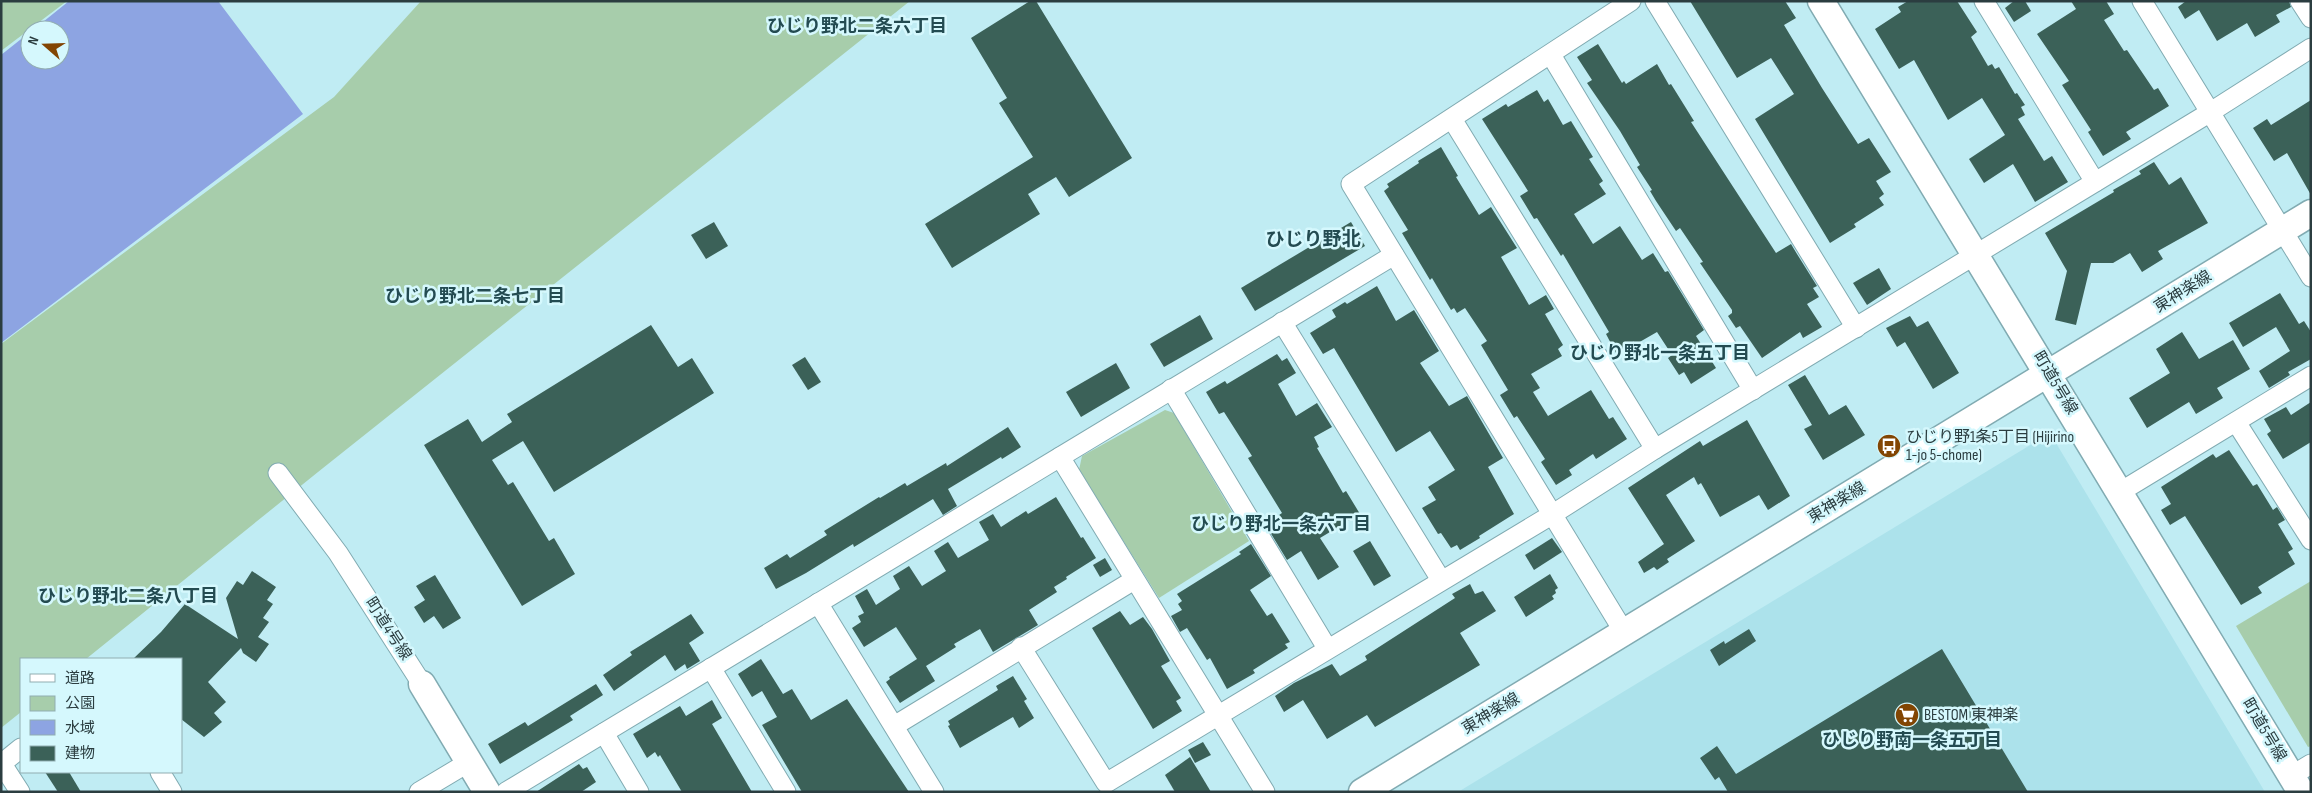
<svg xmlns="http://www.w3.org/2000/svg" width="2312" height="793" font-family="'Sofia Sans Condensed','Noto Sans JP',sans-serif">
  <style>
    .built { fill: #ace2eb }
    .green { fill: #a7cdab }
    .water { fill: #8da4e2 }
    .building { fill: #3b6158 }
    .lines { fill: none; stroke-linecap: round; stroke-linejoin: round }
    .street-casing { stroke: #81abb2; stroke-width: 21 }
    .secondary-casing { stroke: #81abb2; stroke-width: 29 }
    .street { stroke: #fff; stroke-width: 19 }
    .secondary { stroke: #fff; stroke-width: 26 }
    .labels { text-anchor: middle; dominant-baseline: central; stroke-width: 5; stroke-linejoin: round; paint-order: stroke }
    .street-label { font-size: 16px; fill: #2b3d40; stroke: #d5f8fd }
    .poi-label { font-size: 16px; fill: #2b3d40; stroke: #d5f8fd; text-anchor: start }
    .neighbourhood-label { font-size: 18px; font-weight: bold; fill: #234b51; stroke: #d5f8fd }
    .quarter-label { font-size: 19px; font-weight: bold; fill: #234b51; stroke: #d5f8fd }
  </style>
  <rect width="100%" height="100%" fill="#c0ecf3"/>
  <polygon class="built" points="2050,433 2265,792 1458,792"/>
  <g class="green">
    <polygon points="1,1 67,1 1,51"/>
    <polygon points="421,1 910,1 318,472 86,659 21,659 21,712 1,728 1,344 334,97"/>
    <polygon points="1165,410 1174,413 1249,541 1159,598 1079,470 1082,456"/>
    <polygon points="2311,581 2311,746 2308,747 2236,626"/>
  </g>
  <polygon class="water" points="69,1 218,1 303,114 1,343 1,55 30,32 30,60 60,60 60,30 33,30"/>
  <g class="building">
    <polygon points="1030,1 1036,1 1132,158 1069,197 1056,177 1028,194 1040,214 952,268 925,224 1033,157 999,103 1007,98 971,38"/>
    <polygon points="1690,1 1785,1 1796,18 1784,25 1822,88 1858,144 1869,138 1891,172 1876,181 1884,194 1879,198 1884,205 1854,224 1856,227 1830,243 1755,119 1794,94 1771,58 1737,78"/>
    <polygon points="1908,1 1957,1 1977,32 1971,37 1988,66 1992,64 1995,69 1999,67 2015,94 2017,93 2025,105 2021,107 2025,115 2018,119 2044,161 2052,156 2068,182 2035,202 2013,164 1984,183 1969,159 2005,135 1982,98 1948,120 1914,60 1899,69 1875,29 1901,12 1898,7"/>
    <polygon points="2014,1 2025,1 2031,11 2014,22 2005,8"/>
    <polygon points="2071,1 2106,1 2114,14 2104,20 2124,51 2127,50 2154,90 2158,88 2169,106 2126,132 2131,139 2103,156 2088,132 2091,130 2062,85 2069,81 2037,34 2076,9"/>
    <polygon points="2186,1 2289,1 2291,7 2276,15 2280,22 2255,37 2247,23 2217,41 2199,10 2185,19 2178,7"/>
    <polygon points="1598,44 1622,83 1624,81 1626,84 1657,64 1669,85 1671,84 1694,121 1691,122 1776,253 1791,244 1797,254 1817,286 1813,288 1819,297 1807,304 1822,327 1803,338 1800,332 1762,358 1740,326 1736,328 1728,316 1732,313 1732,310 1700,263 1703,262 1680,228 1676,231 1656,201 1650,191 1652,190 1637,167 1640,165 1620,131 1587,83 1592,80 1577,57"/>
    <polygon points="1537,90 1544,102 1548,99 1563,125 1571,121 1593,157 1589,159 1603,181 1599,184 1606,194 1574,214 1593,244 1620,226 1642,260 1653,253 1665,272 1668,271 1704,330 1696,336 1716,368 1691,384 1684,372 1679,375 1668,358 1672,355 1657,332 1617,355 1606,334 1609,332 1563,254 1561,256 1537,218 1534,219 1520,196 1528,191 1482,119 1506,104 1508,107"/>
    <polygon points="2311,100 2311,195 2287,153 2274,161 2253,128 2267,119 2271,125"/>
    <polygon points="1441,147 1458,176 1456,177 1479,215 1491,207 1517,248 1501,257 1529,305 1546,295 1554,309 1545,314 1563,345 1558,349 1562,356 1531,374 1540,388 1533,392 1548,416 1591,390 1609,419 1613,417 1627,439 1596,459 1593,454 1569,470 1572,475 1556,485 1541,462 1545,459 1517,416 1514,418 1500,395 1508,390 1481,345 1487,341 1465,308 1457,313 1454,308 1451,310 1432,278 1430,280 1402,233 1408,230 1384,191 1389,187 1387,184 1419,163 1418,161"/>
    <polygon points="2154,162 2169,185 2181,177 2208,223 2158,251 2163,259 2142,272 2130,253 2113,263 2091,263 2076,325 2055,320 2067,271 2045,233 2114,192 2113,190 2141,174 2139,171"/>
    <polygon points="714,222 728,246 706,259 691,235"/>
    <polygon points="1351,222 1365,246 1255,311 1241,288"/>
    <polygon points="1879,268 1891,289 1867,305 1853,283"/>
    <polygon points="1377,286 1396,321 1414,310 1439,351 1420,363 1449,406 1467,396 1503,458 1488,467 1514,514 1479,536 1480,538 1460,550 1457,545 1451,548 1441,533 1438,534 1422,508 1436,500 1428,487 1455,470 1430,431 1396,452 1334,348 1323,354 1310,333 1336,317 1332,310 1345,302 1347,304"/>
    <polygon points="2280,293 2299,324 2304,321 2311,332 2311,359 2288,372 2290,375 2269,388 2259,371 2290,351 2276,327 2243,347 2229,323"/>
    <polygon points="1200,315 1213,339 1164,367 1150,344"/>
    <polygon points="1910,316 1917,327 1928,321 1959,373 1933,389 1905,342 1897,347 1886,328"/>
    <polygon points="651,325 678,367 692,358 714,393 554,492 523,441 492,460 508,485 513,482 549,541 554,538 575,574 522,606 424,445 468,419 482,442 512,422 507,414"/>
    <polygon points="2182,332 2199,359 2233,340 2250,369 2217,388 2223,398 2196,414 2189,402 2147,428 2129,398 2170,373 2156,349"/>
    <polygon points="1277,354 1282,361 1287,358 1296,373 1278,384 1296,416 1317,403 1332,427 1314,437 1319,447 1317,448 1343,493 1346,491 1360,514 1320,538 1339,567 1318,580 1301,551 1287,560 1270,532 1266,524 1282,513 1248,458 1252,456 1224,412 1219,414 1206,392 1225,381 1227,384"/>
    <polygon points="805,357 821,382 808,390 792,365"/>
    <polygon points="1116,363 1130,388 1081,417 1066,392"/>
    <polygon points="1805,375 1829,415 1846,405 1865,435 1823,460 1804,429 1812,425 1788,385"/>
    <polygon points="2311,402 2311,442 2283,459 2267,434 2271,431 2264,419 2286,407 2291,415"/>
    <polygon points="1747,420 1790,496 1768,510 1759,495 1720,517 1701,483 1698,485 1694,477 1666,495 1695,541 1667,559 1669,562 1657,570 1654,567 1644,573 1638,562 1664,544 1628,488 1700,441 1703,446"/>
    <polygon points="1008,427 1021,447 1002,459 1001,457 948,489 957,506 943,515 933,499 854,547 853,544 806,573 776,589 764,568 787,554 790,558 827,535 824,531 879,497 880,498 905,483 907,486 946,463 947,466"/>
    <polygon points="2229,450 2253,486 2257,484 2273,510 2277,507 2285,520 2278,524 2293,549 2288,552 2295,564 2258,587 2262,593 2241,605 2185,516 2170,525 2161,510 2171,504 2161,487 2213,454 2216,458"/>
    <polygon points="1056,497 1081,538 1083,537 1096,558 1066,577 1067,579 1054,587 1057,592 1029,610 1038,625 993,652 980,629 954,644 956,647 926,666 935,681 900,703 886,682 890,679 889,677 917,659 896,627 864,647 852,628 861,622 858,616 864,613 855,596 867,589 876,605 900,589 893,576 909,566 922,586 946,571 934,551 948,542 958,558 989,540 979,522 993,514 1001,527 1026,511 1028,514"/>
    <polygon points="1552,538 1562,552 1534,570 1525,555"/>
    <polygon points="1370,541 1391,576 1374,586 1353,551"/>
    <polygon points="1251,544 1271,576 1250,590 1267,616 1272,613 1290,642 1285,644 1288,648 1253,670 1255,673 1227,689 1210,658 1207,660 1187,628 1180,632 1171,616 1182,610 1178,604 1182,601 1177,594 1241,554 1239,552"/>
    <polygon points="1105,558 1112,570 1100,577 1093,565"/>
    <polygon points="252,571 276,587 267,600 273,604 263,618 269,622 258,637 269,644 256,662 243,653 241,648 208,682 226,702 214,713 222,722 204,737 181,719 181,659 133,659 161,632 185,604 238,639 226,598 237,581 243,585"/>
    <polygon points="1550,574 1558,588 1555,590 1556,593 1552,596 1554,599 1526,617 1514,597"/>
    <polygon points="435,575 461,618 443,629 434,616 424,623 414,607 425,600 416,586"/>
    <polygon points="1470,584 1475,594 1483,591 1496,611 1460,633 1480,665 1375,727 1367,715 1327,739 1303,700 1284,712 1275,696 1294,683 1332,664 1340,676 1367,660 1365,656 1455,598 1452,594"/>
    <polygon points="1120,611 1130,625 1143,617 1152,629 1170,661 1161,666 1181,698 1176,701 1182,711 1153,729 1092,628"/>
    <polygon points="691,614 704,633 689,643 700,661 687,669 685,664 675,671 665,655 614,691 603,675 632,655 630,652"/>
    <polygon points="1749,629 1756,641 1719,666 1710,650 1724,641 1725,644"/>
    <polygon points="1942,649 2028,792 1728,792 1719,777 1715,780 1700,758 1717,746 1736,774"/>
    <polygon points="761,659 783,694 792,689 811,720 847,699 909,792 802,792 762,725 777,717 762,691 752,697 738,674"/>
    <polygon points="1013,676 1027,699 1024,701 1034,718 1019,728 1013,717 960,748 948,726 950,725 948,721 998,690 996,686"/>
    <polygon points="596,684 603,695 570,716 573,720 500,764 488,744 525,722 528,726"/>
    <polygon points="712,700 722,718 712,724 752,792 682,792 660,755 658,757 655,752 647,758 633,734 680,706 686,716"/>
    <polygon points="1203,742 1211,755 1195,763 1188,750"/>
    <polygon points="1190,757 1211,792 1175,792 1165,775"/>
    <polygon points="579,764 583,769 587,767 596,782 581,792 536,792"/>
    <polygon points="45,772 69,772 81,792 58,792"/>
  </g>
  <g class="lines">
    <g class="street-casing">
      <g id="street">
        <polyline points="1655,1 1856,328"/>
        <polyline points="1984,1 2095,182"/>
        <polyline points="2142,1 2311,277"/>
        <polyline points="2300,1 2311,18"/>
        <polyline points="1551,55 1753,390"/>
        <polyline points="1452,119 1655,449"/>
        <polyline points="1282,322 1441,580"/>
        <polyline points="1171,389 1327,648"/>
        <polyline points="2236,422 2311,540"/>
        <polyline points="1060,457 1265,792"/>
        <polyline points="278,473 338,553 422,684"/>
        <polyline points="2120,492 2311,376"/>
        <polyline points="818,603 934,792"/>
        <polyline points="1624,632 1351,184 1631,1"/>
        <polyline points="1021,647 1106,783 1553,514 1655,449 2209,113 2311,48"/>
        <polyline points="711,668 786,792"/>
        <polyline points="894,726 1134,580"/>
        <polyline points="604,733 639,792"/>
        <polyline points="1,764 21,748"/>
        <polyline points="2,764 20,792"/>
        <polyline points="160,772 172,792"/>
        <polyline points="2291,776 2311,764"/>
        <polyline points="419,792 469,762"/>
        <polyline points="506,792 1394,255"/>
      </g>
    </g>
    <g class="secondary-casing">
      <g id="secondary">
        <polyline points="1821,1 2301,792"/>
        <polyline points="422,684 487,792"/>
        <polyline points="1362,792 2311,213"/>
      </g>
    </g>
    <use href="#street" class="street"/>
    <use href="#secondary" class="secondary"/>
  </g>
  <defs>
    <g id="bus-disc" transform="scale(1.25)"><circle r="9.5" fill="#824503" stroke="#d5f8fd"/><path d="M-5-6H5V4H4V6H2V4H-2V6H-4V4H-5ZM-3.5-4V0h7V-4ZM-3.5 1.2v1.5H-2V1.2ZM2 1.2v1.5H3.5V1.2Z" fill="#fff"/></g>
    <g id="supermarket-disc" transform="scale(1.25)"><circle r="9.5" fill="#824503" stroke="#d5f8fd"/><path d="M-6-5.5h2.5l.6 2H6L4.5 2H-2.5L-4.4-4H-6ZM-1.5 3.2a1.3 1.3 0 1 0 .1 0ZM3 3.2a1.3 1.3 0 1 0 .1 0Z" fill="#fff"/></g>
  </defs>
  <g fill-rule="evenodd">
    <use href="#bus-disc" x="1889" y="446"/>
    <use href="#supermarket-disc" x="1907" y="715"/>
  </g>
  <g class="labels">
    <g class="street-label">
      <text transform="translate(2183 292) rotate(-32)">東神楽線</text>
      <text transform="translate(2055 383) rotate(59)">町道5号線</text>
      <text transform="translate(1837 503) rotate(-31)">東神楽線</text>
      <text transform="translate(388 629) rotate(57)">町道4号線</text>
      <text transform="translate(1491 714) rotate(-31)">東神楽線</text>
      <text transform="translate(2264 730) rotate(59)">町道5号線</text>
    </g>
    <g class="poi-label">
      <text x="1906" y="437">ひじり野1条5丁目 (Hijirino<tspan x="1906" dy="18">1-jo 5-chome)</tspan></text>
      <text x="1924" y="715">BESTOM 東神楽</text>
    </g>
    <g class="neighbourhood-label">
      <text x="857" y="26">ひじり野北二条六丁目</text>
      <text x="475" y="296">ひじり野北二条七丁目</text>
      <text x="1660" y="353">ひじり野北一条五丁目</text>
      <text x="1281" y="524">ひじり野北一条六丁目</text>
      <text x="128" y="596">ひじり野北二条八丁目</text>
      <text x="1912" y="740">ひじり野南一条五丁目</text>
    </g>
    <g class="quarter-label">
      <text x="1313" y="239">ひじり野北</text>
    </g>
  </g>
  <rect width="2312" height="793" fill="none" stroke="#2b3d40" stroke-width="5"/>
  <rect x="20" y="658" width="162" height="115" fill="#d5f8fd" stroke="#91adb1"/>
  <rect x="30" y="674" width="25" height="8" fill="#ffffff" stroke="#91adb1"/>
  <text x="65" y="683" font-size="15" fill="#2b3d40">道路</text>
  <rect x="30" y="696" width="25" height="15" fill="#a7cdab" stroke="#91adb1"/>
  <text x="65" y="708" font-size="15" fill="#2b3d40">公園</text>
  <rect x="30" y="720" width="25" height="15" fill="#8da4e2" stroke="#91adb1"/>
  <text x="65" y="733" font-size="15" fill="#2b3d40">水域</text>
  <rect x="30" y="746" width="25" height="15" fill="#3b6158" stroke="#91adb1"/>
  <text x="65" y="758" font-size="15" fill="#2b3d40">建物</text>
  <g transform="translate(45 45) rotate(290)"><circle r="24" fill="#d5f8fd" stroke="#91adb1"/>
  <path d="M0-4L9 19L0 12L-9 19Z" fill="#824503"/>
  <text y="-8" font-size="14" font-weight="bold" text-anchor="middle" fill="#2b3d40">N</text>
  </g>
</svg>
